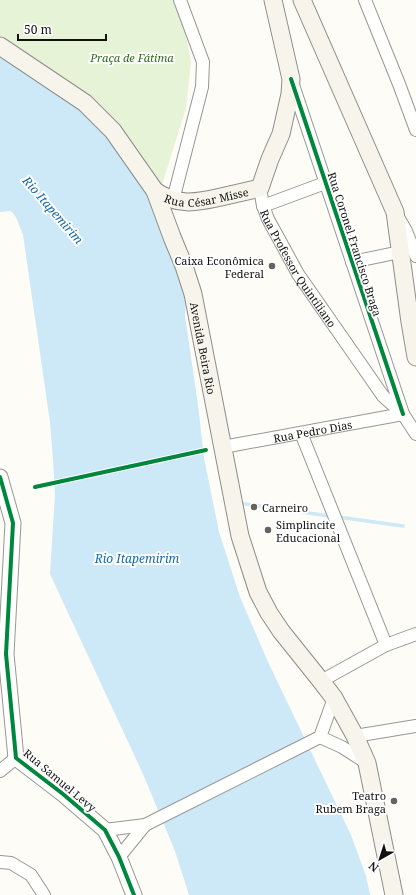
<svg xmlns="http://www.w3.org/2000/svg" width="416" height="895" font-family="'Noto Serif',serif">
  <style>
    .green { fill: #e7f3d7 }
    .water { fill: #cde8f7 }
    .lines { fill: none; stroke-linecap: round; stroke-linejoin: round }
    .stream { stroke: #cde8f7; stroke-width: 3.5 }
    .minor-casing { stroke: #979795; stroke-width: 14 }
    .tertiary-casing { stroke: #979795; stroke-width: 17 }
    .secondary-casing { stroke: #8e8d8b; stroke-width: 19 }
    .minor { stroke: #fffffe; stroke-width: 12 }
    .tertiary { stroke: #fffffe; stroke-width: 15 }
    .secondary { stroke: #f6f4eb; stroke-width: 17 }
    .cycleway-casing { stroke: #fff; stroke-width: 6 }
    .cycleway { stroke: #00873e; stroke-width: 4 }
    .poi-dot { fill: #646362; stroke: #fff; stroke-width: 1.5 }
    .labels { text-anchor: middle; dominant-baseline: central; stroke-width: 4; stroke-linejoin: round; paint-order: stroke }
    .park-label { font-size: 11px; font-style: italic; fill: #2f6b1f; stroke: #fff }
    .street-label { font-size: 11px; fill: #111; stroke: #fff }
    .poi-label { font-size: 11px; fill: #111; stroke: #fff; text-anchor: end }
    .water-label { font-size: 12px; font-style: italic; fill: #1768a6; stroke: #fff }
  </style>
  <rect width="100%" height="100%" fill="#fdfcf7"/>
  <polygon class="green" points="0,0 175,0 182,14 191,62 186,108 161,188 104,108 73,84 43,70 0,39"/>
  <polygon class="water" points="0,51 88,115 105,132 137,176 171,245 187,290 185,316 198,405 204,458 219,532 240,597 268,662 351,835 366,876 370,895 189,895 175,851 143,774 50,574 55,495 53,459 50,422 23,235 16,217 11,211 0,212"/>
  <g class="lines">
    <g class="stream">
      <polyline points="239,503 329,516"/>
      <polyline points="338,517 403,526"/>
    </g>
    <g class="minor-casing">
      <g id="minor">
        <polyline points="365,0 399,84 416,130"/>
        <polyline points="293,85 403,414"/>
        <path id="s1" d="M260,188L263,206L268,219L298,274L383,396L403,414L416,434"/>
        <polyline points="173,200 202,87 203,62 180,0"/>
        <polyline points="263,206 325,183"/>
        <polyline points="398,217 406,231 416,256"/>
        <polyline points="352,262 400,252"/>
        <polyline points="301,433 386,645"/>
        <path id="s2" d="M223,447L403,414"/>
        <polyline points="321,681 386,645 416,634"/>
        <polyline points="334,698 320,737 342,747 367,763"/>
        <polyline points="355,736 416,726"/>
        <polyline points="0,771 16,758"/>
        <polyline points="105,830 145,825 320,737"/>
        <polyline points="119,857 145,825"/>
        <polyline points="0,862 11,863 31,875 44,895"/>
      </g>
    </g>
    <g class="tertiary-casing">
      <polyline id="tertiary" points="0,477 13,523 6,654 16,758 63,794 105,830 119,857 134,895"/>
    </g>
    <g class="secondary-casing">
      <g id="secondary">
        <polyline points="302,0 395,212 410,322 416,357"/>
        <path id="s3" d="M0,46L85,103L113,131L155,191L172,237L184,266L193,294L240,536L258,592L269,613L281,631L321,681L334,698L355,736L367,763L394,895"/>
        <path id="s4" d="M155,191C178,206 195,203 221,197C234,194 247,191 260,188L270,159L281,134L290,94L291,79L273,0"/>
      </g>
    </g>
    <use href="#minor" class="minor"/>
    <use href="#tertiary" class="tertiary"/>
    <use href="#secondary" class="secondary"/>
    <g class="cycleway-casing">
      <g id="cycleway">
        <polyline points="291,79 403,414"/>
        <polyline points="0,477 13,523 6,654 16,758 63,794 105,830 119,857 134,895"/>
        <polyline points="35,487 206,450"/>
      </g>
    </g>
    <use href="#cycleway" class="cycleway"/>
  </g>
  <g class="poi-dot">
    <circle cx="272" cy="266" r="4"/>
    <circle cx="254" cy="507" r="4"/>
    <circle cx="268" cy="530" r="4"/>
    <circle cx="394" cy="801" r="4"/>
  </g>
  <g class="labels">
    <g class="park-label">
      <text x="132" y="57">Praça de Fátima</text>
    </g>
    <g class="street-label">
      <text stroke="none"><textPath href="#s4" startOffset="54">Rua César Misse</textPath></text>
      <text transform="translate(355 244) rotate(72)">Rua Coronel Francisco Braga</text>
      <text stroke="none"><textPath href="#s1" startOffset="90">Rua Professor Quintiliano</textPath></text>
      <text stroke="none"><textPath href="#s3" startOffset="380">Avenida Beira Rio</textPath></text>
      <text stroke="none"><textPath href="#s2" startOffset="91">Rua Pedro Dias</textPath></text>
      <text transform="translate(60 780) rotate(40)">Rua Samuel Levy</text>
    </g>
    <g class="poi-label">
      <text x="264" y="260">Caixa Econômica<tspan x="264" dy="13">Federal</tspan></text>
      <text x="262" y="507" text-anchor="start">Carneiro</text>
      <text x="276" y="524" text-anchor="start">Simplincite<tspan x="276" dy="13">Educacional</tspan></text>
      <text x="386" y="795">Teatro<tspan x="386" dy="13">Rubem Braga</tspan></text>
    </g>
    <g class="water-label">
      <text transform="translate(53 210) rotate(49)">Rio Itapemirim</text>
      <text x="137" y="558">Rio Itapemirim</text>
    </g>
  </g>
  <g transform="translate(380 859) rotate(219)" stroke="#ffffff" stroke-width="3" paint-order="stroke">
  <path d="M0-3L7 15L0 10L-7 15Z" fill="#111111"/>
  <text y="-6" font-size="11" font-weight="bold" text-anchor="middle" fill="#111111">N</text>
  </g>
  <path d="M18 34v6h88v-6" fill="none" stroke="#111111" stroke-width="2"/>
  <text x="24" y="34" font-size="12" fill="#111111" stroke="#ffffff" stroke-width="3" paint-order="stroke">50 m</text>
</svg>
